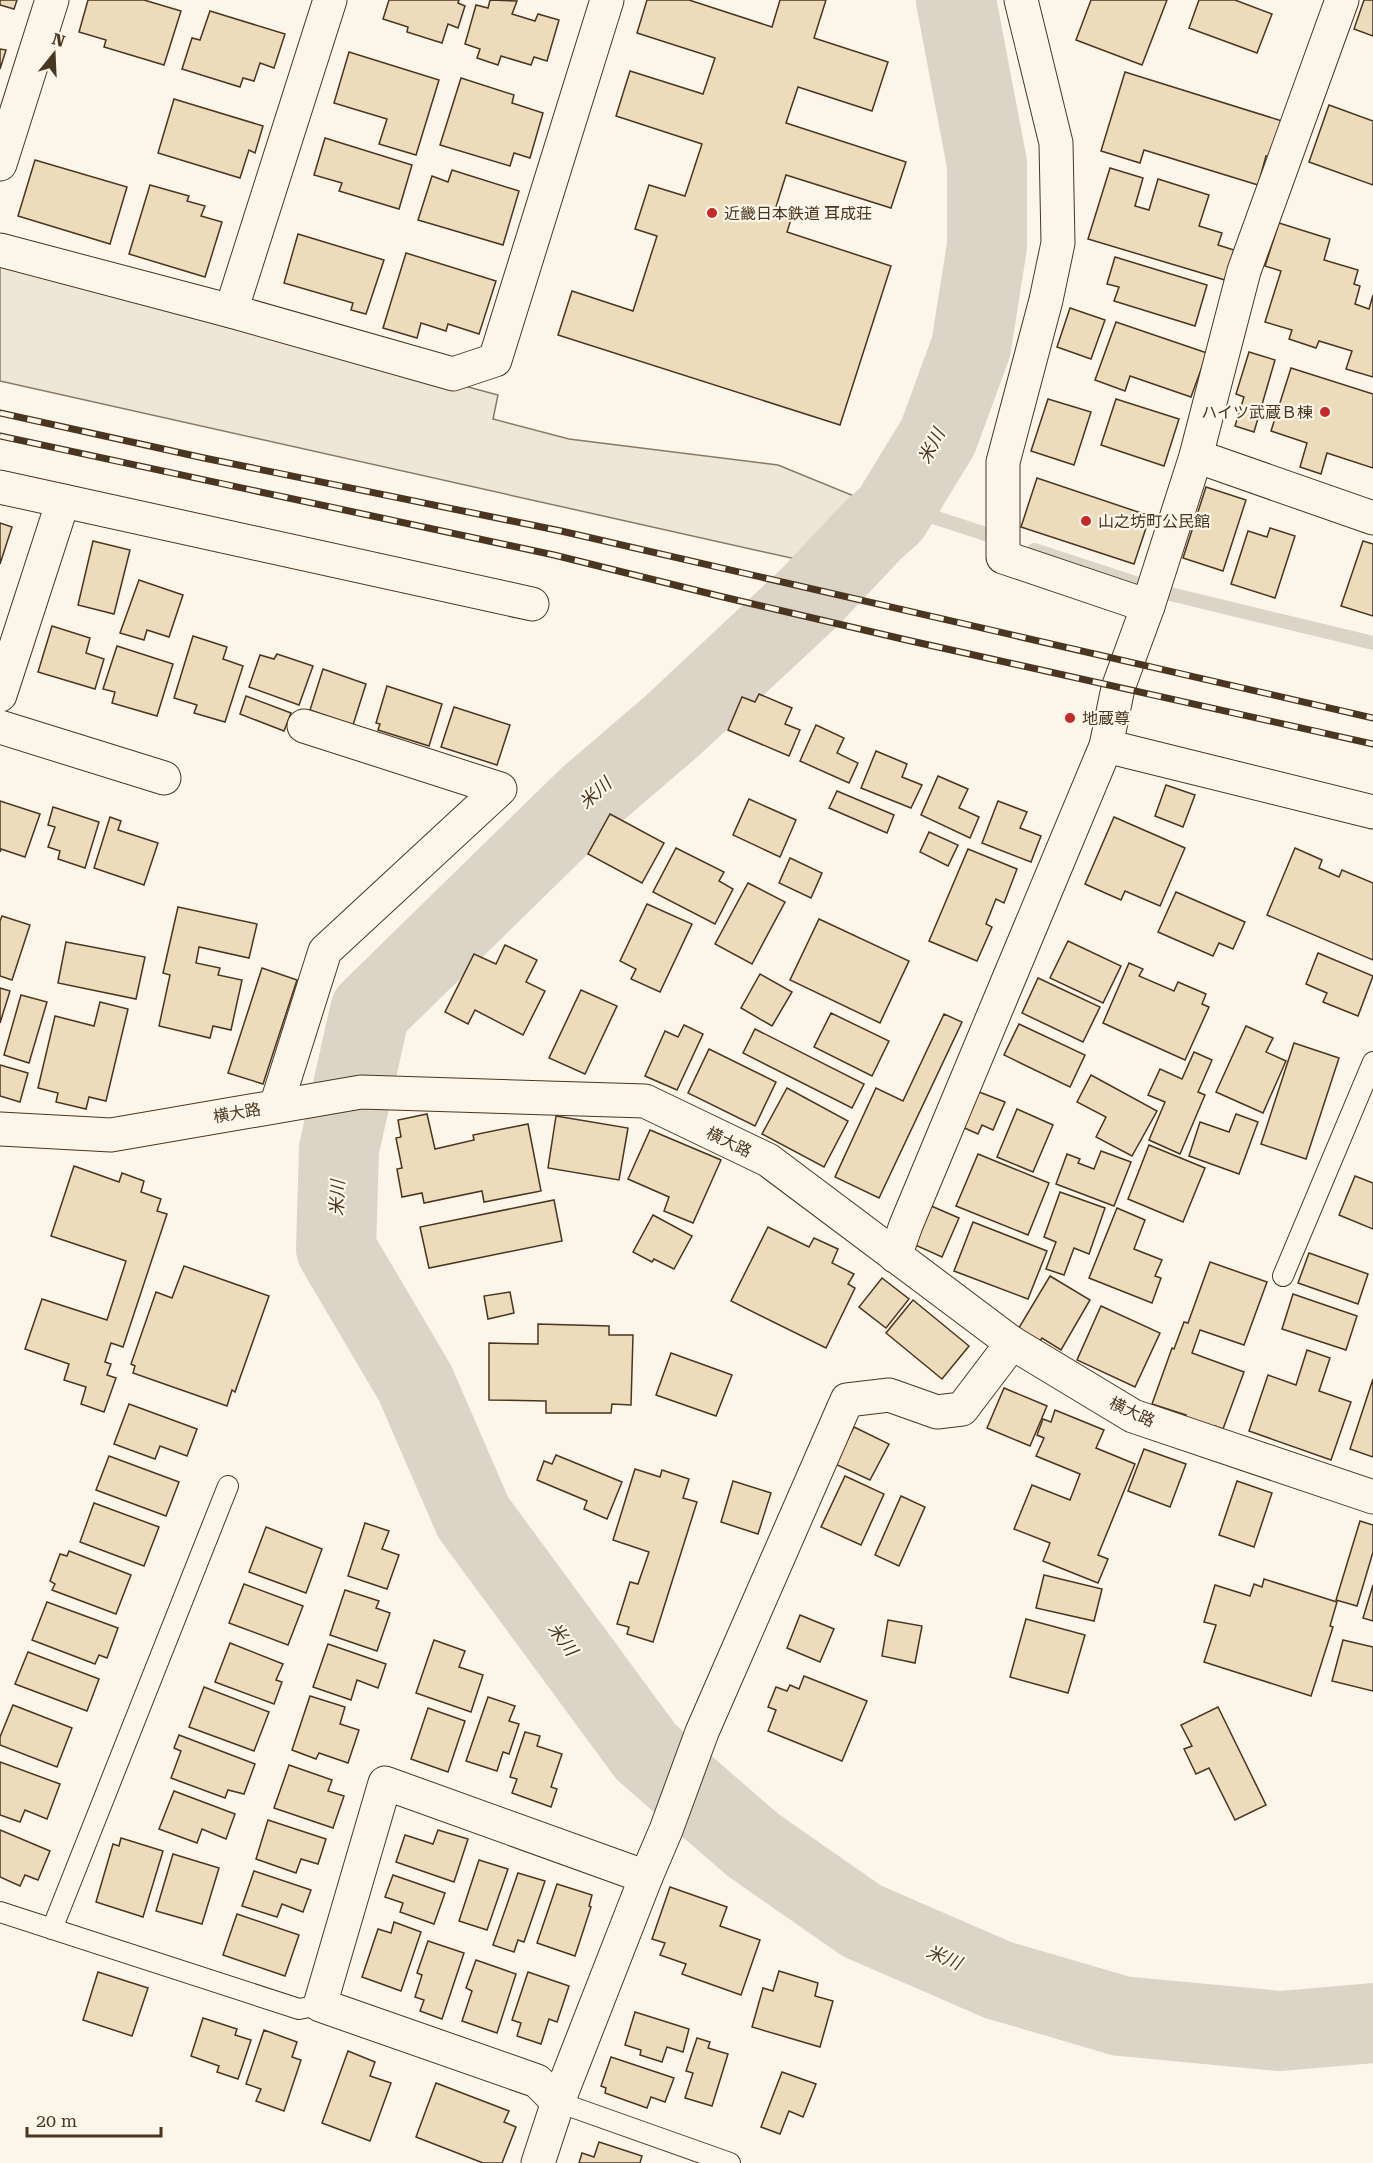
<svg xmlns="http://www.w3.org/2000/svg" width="1373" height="2163" font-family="'Roboto Serif','Noto Sans JP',serif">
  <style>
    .green { fill: #ede6d9; stroke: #887966; stroke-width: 1.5 }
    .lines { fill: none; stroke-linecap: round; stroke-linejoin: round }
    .stream { stroke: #dcd4c6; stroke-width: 14 }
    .river { stroke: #dcd4c6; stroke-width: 80 }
    .building { fill: #ecdcbc; stroke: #4a3520; stroke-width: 1.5 }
    .lane-casing { stroke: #4a3520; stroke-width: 22 }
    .street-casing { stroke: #4a3520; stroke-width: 35 }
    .lane { stroke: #fbf6e9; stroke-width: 20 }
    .street { stroke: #fbf6e9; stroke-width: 33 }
    .rail-casing { stroke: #4a3520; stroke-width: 7 }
    .rail { stroke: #fbf6e9; stroke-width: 4.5; stroke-dasharray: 14; stroke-linecap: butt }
    .poi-dot { fill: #c62828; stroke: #fbf6e9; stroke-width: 2 }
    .labels { text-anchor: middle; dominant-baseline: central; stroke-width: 4.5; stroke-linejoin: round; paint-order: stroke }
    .poi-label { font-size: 16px; fill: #4a3520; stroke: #fbf6e9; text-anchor: start }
    .street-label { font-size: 16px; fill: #4a3520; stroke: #fbf6e9 }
    .water-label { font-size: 18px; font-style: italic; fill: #4a3520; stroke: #fbf6e9 }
  </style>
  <rect width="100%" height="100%" fill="#fbf6e9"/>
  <polygon class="green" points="0,261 498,395 493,419 569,439 778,465 871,503 809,562 0,381"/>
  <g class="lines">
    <g class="stream">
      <polyline points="897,505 1004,540"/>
      <polyline points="1034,550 1166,593 1373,643"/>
    </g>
    <polyline class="river" points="956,0 987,164 987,246 971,347 938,437 891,514 873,530 810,597 673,725 588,798 370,1011 339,1149 336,1249 415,1383 473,1517 646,1752 753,1845 862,1921 998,1980 1121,2016 1280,2031 1373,2023"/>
  </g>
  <g class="building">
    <polygon points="0,0 17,0 14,9 0,5"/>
    <polygon points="88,0 144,0 181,11 164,65 104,47 106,40 79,32"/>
    <polygon points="389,0 459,0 458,3 465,6 458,28 448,24 442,43 407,32 408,27 383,19"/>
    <polygon points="490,0 517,1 512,14 535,21 538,14 559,20 547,61 534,57 531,65 501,56 498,65 477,58 480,49 465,44 476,5 488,8"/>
    <polygon points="647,0 689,0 772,27 780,0 826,0 814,38 888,62 872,111 798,87 786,123 906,162 891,208 786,175 775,210 792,216 787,232 891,266 840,425 558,335 572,291 633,311 657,236 635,229 649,185 685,196 702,144 616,116 630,71 703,94 715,58 637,33"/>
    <polygon points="1091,0 1167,0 1142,65 1076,40"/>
    <polygon points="1199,0 1235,0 1272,14 1257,53 1189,28"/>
    <polygon points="1364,0 1373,0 1373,36 1354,29"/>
    <polygon points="210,11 285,34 274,68 260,63 254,81 243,78 240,87 182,69 192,38 200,40"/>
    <polygon points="0,49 6,50 0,69"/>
    <polygon points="349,52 439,80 416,155 379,144 387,119 334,103"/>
    <polygon points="1125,72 1282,121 1270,157 1266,156 1258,185 1144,150 1140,163 1101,151"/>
    <polygon points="461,78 514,95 512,103 543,113 530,158 514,153 510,166 440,145"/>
    <polygon points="174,99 263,126 255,153 249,150 240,178 158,153"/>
    <polygon points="1329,105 1373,121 1373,185 1309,162"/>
    <polygon points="325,138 412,165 399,209 339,191 342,183 314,175"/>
    <polygon points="35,160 127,187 110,244 18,216"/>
    <polygon points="1110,168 1143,178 1135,206 1149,210 1158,179 1209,195 1199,226 1222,233 1218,245 1234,250 1225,280 1088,239"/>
    <polygon points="452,170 519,191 503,245 418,220 432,176 448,182"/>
    <polygon points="150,185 189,196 187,201 205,206 201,216 222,222 205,277 129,254"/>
    <polygon points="1279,223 1330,239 1324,260 1358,270 1354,284 1360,286 1355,304 1369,309 1373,295 1373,377 1346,369 1352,351 1319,341 1316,348 1289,339 1292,330 1265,322 1281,271 1265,266"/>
    <polygon points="298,234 384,260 366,314 351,310 353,303 284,283"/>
    <polygon points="406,253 496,281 479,334 448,324 446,331 421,323 417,338 383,328"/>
    <polygon points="1115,257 1207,285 1195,326 1114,301 1119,287 1107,284"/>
    <polygon points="1070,308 1105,320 1091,359 1057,347"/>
    <polygon points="1116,322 1207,353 1191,397 1130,376 1125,391 1095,380"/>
    <polygon points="1249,352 1275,360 1254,432 1235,426 1244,397 1236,394"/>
    <polygon points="1291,368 1373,394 1373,468 1327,453 1321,474 1300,467 1307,443 1271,431"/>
    <polygon points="1048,399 1091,412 1074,465 1031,451"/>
    <polygon points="1116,399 1179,419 1164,466 1101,445"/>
    <polygon points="1037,478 1150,516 1134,564 1021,527"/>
    <polygon points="1206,487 1246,500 1223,571 1183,558"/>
    <polygon points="0,523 12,527 0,564"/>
    <polygon points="1270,528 1295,536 1275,598 1231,584 1248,531 1267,537"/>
    <polygon points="93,541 130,550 114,614 78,605"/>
    <polygon points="1363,541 1373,544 1373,616 1341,606"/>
    <polygon points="139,580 183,595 169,637 147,630 144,640 120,633"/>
    <polygon points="52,626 90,638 86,653 104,659 95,689 38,672"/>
    <polygon points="193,636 227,647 223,659 243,666 225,722 194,713 197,705 174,698"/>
    <polygon points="117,646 173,664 157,716 112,703 115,692 103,689"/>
    <polygon points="277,654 313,666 299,705 249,687 260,655 274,659"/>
    <polygon points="323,669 366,684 353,725 310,710"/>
    <polygon points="387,686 442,704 429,746 378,730 380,724 376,723"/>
    <polygon points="759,694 792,708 785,724 800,730 789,756 728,730 742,697 755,702"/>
    <polygon points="246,696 291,713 284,731 240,714"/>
    <polygon points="454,707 510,725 497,765 441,747"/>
    <polygon points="816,725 844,738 837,753 858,763 849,783 800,761"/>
    <polygon points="876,751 907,764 902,777 922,785 911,808 861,788"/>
    <polygon points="938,776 968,789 959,808 979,817 970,838 921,815"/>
    <polygon points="1166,785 1195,795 1183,827 1155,816"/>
    <polygon points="837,791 894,815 887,833 829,808"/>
    <polygon points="749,799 796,820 780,857 733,835"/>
    <polygon points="0,801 40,814 25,857 1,849 0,852"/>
    <polygon points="998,801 1027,812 1020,828 1041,836 1031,862 982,843"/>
    <polygon points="53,807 99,822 85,868 58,859 60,851 48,847 55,827 48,825"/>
    <polygon points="610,814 664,843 642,883 588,854"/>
    <polygon points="110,817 121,821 118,830 158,843 144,885 94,868"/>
    <polygon points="1114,817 1185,848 1160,906 1125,891 1121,900 1085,884"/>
    <polygon points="929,832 958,845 948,866 920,852"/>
    <polygon points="676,848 724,872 719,881 733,889 715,924 653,892"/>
    <polygon points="1295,848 1322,860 1319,868 1339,877 1342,870 1373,883 1373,960 1267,915"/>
    <polygon points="968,849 1017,869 1004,903 996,899 986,924 992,927 977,961 929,941"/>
    <polygon points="790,858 822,873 811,898 779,883"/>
    <polygon points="748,883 785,902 752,964 715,944"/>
    <polygon points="1176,892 1245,922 1233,949 1219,943 1213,956 1158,932"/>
    <polygon points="647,904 692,924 660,992 631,979 636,969 620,961"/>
    <polygon points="178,907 257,924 249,958 199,947 196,963 220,968 218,975 242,980 231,1030 213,1026 210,1038 159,1026 170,975 163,973"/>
    <polygon points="2,916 30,925 12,980 0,976 0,921"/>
    <polygon points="819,919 909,961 880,1023 790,980"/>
    <polygon points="1068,941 1121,966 1103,1003 1050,978"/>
    <polygon points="66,942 145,957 136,999 58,983"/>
    <polygon points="505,945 537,960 526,982 545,991 523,1035 475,1010 468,1024 445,1012 474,954 496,964"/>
    <polygon points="1318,953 1373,976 1358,1016 1323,1002 1327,993 1306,984"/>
    <polygon points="1129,963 1143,969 1139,976 1174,991 1178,982 1206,994 1202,1004 1209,1007 1185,1060 1103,1023"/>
    <polygon points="262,968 297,980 263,1084 228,1073"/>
    <polygon points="760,974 792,992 772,1026 741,1008"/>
    <polygon points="1038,978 1100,1007 1083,1042 1022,1013"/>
    <polygon points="0,988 10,991 0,1023"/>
    <polygon points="581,990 617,1006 585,1074 549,1058"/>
    <polygon points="21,995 47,1002 29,1063 4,1055"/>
    <polygon points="100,1002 128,1009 106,1101 89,1097 86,1109 56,1102 58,1093 38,1088 55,1016 94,1026"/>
    <polygon points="831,1013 889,1041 872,1076 814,1047"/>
    <polygon points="944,1014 962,1022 879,1198 835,1177 876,1088 903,1101"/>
    <polygon points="1019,1024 1085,1055 1070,1087 1004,1055"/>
    <polygon points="684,1025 703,1034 677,1090 645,1076 665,1031 678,1037"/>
    <polygon points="1246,1026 1273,1038 1266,1052 1286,1061 1263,1113 1216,1092"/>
    <polygon points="755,1029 864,1084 852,1108 743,1053"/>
    <polygon points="1294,1043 1339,1058 1306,1159 1261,1144"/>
    <polygon points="709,1049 776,1082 755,1126 688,1093"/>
    <polygon points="1194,1052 1212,1060 1198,1092 1205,1095 1180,1154 1149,1140 1165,1102 1148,1095 1160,1069 1182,1079"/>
    <polygon points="0,1065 28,1073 20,1102 0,1096"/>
    <polygon points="1091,1075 1157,1111 1132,1156 1096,1137 1106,1117 1077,1102"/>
    <polygon points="787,1088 848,1121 824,1167 762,1134"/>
    <polygon points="974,1090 1005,1102 993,1130 982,1125 978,1134 960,1126"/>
    <polygon points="1017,1109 1053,1125 1033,1172 997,1157"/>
    <polygon points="427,1114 435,1149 474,1140 473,1135 528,1124 541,1191 484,1202 482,1191 424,1203 422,1193 402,1197 397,1169 402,1168 396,1138 401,1137 398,1120"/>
    <polygon points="1236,1114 1258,1122 1239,1174 1189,1156 1200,1122 1229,1132"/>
    <polygon points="556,1116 628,1128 619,1180 548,1168"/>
    <polygon points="650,1130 721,1160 693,1223 664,1211 669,1197 628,1179"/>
    <polygon points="1149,1145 1205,1168 1183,1222 1128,1199"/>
    <polygon points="1101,1151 1131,1162 1114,1206 1056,1184 1067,1154 1080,1159 1078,1163 1094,1169"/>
    <polygon points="978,1154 1049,1183 1028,1235 956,1206"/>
    <polygon points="74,1166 119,1182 122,1173 144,1181 141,1192 161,1199 157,1211 167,1214 123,1347 111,1343 105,1362 111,1364 107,1375 116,1378 104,1412 81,1404 86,1387 64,1380 69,1364 25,1349 42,1299 107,1320 126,1261 51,1236"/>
    <polygon points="1355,1176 1373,1183 1373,1229 1339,1215"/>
    <polygon points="1060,1192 1105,1208 1089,1254 1074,1248 1064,1275 1046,1269 1056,1242 1044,1237"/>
    <polygon points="554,1200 562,1241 429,1268 420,1227"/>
    <polygon points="922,1202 959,1218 942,1257 904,1240"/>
    <polygon points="1117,1208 1145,1220 1134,1249 1162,1260 1155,1276 1161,1278 1152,1303 1089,1278"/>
    <polygon points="653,1215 692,1236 674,1269 654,1259 652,1262 633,1252"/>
    <polygon points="973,1222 1047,1251 1028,1299 954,1271"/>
    <polygon points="768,1227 809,1247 814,1238 838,1249 832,1263 854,1274 848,1284 855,1288 826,1348 731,1301"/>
    <polygon points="1309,1253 1368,1274 1358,1304 1298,1283"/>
    <polygon points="1210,1262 1267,1282 1244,1345 1200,1330 1192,1353 1244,1372 1223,1429 1215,1426 1212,1433 1183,1421 1186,1415 1152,1404 1172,1348 1174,1349 1184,1322 1188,1323"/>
    <polygon points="184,1266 269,1296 235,1392 232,1390 227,1406 133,1373 135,1366 131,1364 156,1292 172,1298"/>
    <polygon points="1050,1276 1090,1300 1061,1350 1042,1338 1038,1344 1017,1331"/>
    <polygon points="882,1278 909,1299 886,1328 859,1307"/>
    <polygon points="510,1292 514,1313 488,1319 484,1296"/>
    <polygon points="1293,1294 1357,1316 1346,1350 1282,1329"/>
    <polygon points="913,1300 969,1346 942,1379 886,1333"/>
    <polygon points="1101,1306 1160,1333 1135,1387 1077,1360"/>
    <polygon points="538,1324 609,1326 609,1335 633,1335 631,1405 612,1404 611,1413 546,1413 546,1401 489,1400 489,1343 538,1344"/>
    <polygon points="1307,1350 1330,1358 1319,1391 1351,1402 1331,1460 1249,1431 1268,1375 1296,1385"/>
    <polygon points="671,1353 732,1375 716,1416 656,1395"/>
    <polygon points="1373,1379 1373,1457 1350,1449"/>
    <polygon points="1004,1388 1047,1406 1030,1446 987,1428"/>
    <polygon points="129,1404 197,1429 187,1456 160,1446 155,1459 114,1444"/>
    <polygon points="1055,1410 1104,1430 1096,1448 1135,1464 1098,1555 1108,1559 1098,1583 1043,1561 1050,1543 1014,1529 1032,1485 1070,1500 1080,1474 1036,1456 1044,1438 1037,1435 1043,1419 1051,1422"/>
    <polygon points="854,1427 889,1444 870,1480 835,1464"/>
    <polygon points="1144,1449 1186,1464 1170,1507 1128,1491"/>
    <polygon points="556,1455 622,1482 607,1519 584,1509 587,1501 537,1480 544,1461 552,1464"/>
    <polygon points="109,1456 179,1482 166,1516 96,1490"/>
    <polygon points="635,1469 660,1477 662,1470 689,1479 683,1498 697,1502 653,1642 627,1634 629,1627 617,1624 630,1582 638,1584 649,1552 613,1540"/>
    <polygon points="845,1476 884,1494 861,1545 821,1527"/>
    <polygon points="733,1481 771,1493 758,1534 721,1522"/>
    <polygon points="1237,1481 1272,1493 1254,1547 1219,1535"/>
    <polygon points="901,1496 925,1507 899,1566 875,1555"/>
    <polygon points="94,1503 159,1527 144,1566 80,1542"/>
    <polygon points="1360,1521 1373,1525 1373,1552 1357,1606 1336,1600"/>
    <polygon points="365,1523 389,1531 382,1549 399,1555 387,1589 348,1576"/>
    <polygon points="266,1527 322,1549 306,1593 249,1572"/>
    <polygon points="69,1551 131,1575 116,1614 52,1590 55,1584 50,1581 60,1554 67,1556"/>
    <polygon points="1044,1575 1102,1589 1094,1621 1036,1608"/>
    <polygon points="1264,1579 1337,1602 1330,1626 1333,1627 1311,1696 1204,1662 1216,1625 1204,1622 1215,1585 1250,1596 1254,1584 1262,1587"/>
    <polygon points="244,1584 303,1606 288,1645 229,1623"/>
    <polygon points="1373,1585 1373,1621 1363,1618"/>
    <polygon points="345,1590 379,1601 376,1608 390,1613 377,1651 330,1635"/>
    <polygon points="47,1602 118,1628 107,1658 99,1655 95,1664 32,1640"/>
    <polygon points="800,1615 834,1629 820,1662 787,1648"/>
    <polygon points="1026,1619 1085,1635 1068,1693 1010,1677"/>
    <polygon points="888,1620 922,1626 915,1663 882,1656"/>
    <polygon points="434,1640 465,1651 459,1667 483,1675 471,1712 416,1693"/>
    <polygon points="1343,1640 1373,1647 1373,1691 1332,1681"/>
    <polygon points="230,1643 283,1664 276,1680 282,1682 274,1704 215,1682"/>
    <polygon points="328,1644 386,1664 378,1688 357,1680 351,1700 313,1687"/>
    <polygon points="28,1652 99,1679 87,1711 15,1684"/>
    <polygon points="804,1676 867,1701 842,1761 768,1731 776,1710 768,1707 776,1687 787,1691 790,1685 799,1689"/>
    <polygon points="204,1687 269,1712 254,1751 189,1727"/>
    <polygon points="310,1696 345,1707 340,1724 359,1730 348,1763 319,1753 316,1759 292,1750"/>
    <polygon points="488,1697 515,1706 509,1721 519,1724 509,1754 503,1752 497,1771 466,1761"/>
    <polygon points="13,1705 72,1728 57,1767 0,1745 0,1737"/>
    <polygon points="1218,1707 1266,1805 1235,1820 1209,1768 1196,1774 1184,1749 1192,1746 1181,1725"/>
    <polygon points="428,1708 465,1721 448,1772 411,1759"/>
    <polygon points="525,1732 540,1736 537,1746 562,1754 551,1787 557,1789 551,1807 512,1793 517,1779 510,1777"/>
    <polygon points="179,1735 255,1764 244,1794 228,1790 225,1798 171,1778 181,1751 174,1748"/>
    <polygon points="0,1762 60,1784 47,1819 25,1810 20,1822 0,1815"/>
    <polygon points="289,1765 332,1780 328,1791 344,1796 333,1828 274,1808"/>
    <polygon points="174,1791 235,1814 226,1839 202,1829 197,1843 159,1829"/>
    <polygon points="268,1820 326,1839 318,1864 301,1859 296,1873 256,1859"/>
    <polygon points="0,1830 50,1851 38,1880 25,1875 20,1886 0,1877"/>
    <polygon points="438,1830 468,1839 454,1882 396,1862 405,1835 433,1844"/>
    <polygon points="121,1838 163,1851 143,1917 96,1902 113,1844 119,1846"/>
    <polygon points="173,1854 219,1868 202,1924 156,1911"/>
    <polygon points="479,1860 508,1869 487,1930 459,1921"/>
    <polygon points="254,1871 311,1890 303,1912 282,1904 277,1917 242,1906"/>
    <polygon points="518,1873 545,1881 524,1942 518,1940 514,1952 493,1945"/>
    <polygon points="393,1875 445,1893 434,1924 400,1912 403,1903 385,1897"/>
    <polygon points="557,1884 592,1895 589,1906 591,1907 575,1956 537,1943"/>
    <polygon points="670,1887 727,1907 720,1926 760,1940 741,1995 682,1974 686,1964 660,1955 665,1943 652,1939"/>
    <polygon points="237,1914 299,1935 285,1976 223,1955"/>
    <polygon points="394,1922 421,1932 401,1991 362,1977 378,1929 391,1933"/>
    <polygon points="428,1941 464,1953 442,2019 420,2011 424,2000 415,1997 422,1975 417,1973"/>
    <polygon points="476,1960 516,1974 497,2033 462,2021 472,1991 466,1988"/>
    <polygon points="779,1971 818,1983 815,1996 833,2001 820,2047 752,2027 763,1988 773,1991"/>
    <polygon points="98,1972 148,1988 132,2036 83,2020"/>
    <polygon points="528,1972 569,1986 557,2022 549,2019 541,2044 517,2036 521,2023 512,2020"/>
    <polygon points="635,2012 689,2029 683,2052 667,2047 662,2062 640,2055 641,2050 625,2045"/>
    <polygon points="203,2018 237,2029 235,2035 251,2040 238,2079 217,2072 219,2066 191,2056"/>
    <polygon points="264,2030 297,2042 292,2057 301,2060 284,2111 256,2101 261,2089 246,2084"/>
    <polygon points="697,2038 710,2042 708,2048 728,2054 712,2106 685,2098 693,2073 686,2071"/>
    <polygon points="348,2051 375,2062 370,2076 391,2083 370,2141 322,2123"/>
    <polygon points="611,2057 674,2078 665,2102 651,2097 647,2108 605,2093 606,2088 601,2086"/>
    <polygon points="782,2072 816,2084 803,2117 789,2111 780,2134 761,2127"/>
    <polygon points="436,2083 509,2111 504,2122 516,2127 502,2163 483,2163 416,2137"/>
    <polygon points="599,2142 642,2156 640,2163 579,2163 582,2153 594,2157"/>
  </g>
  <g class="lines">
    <g class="lane-casing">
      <g id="lane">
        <polyline points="1283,1276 1373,1062"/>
        <polyline points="0,1912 299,2009 320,2005"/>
        <polyline points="52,1929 228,1486"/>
        <polyline points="558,2102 730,2163"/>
      </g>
    </g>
    <g class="street-casing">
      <g id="street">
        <polyline points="1021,0 1056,143 1058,243 1046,300 1003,462 1003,557 1148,606"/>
        <polyline points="0,164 52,0"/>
        <polyline points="0,250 231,311 453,374 495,360 607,0"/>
        <polyline points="231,311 330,0"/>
        <polyline points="1196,456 1373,518"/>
        <polyline points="0,487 532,604"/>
        <polyline points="0,695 63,501"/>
        <polyline points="0,727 164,778"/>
        <polyline points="1106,746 1373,812"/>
        <polyline points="276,1106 325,951 500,789 304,726"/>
        <polyline points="0,1129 111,1135 361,1092 645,1101 768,1160 1012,1343 1133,1416 1373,1497"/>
        <polyline points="895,1256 906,1225 1106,746 1118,688 1148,606 1196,456 1244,271 1342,0"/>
        <polyline points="558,2102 537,2081 320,2005 385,1783 646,1877"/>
        <polyline points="538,2163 558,2102 646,1877 666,1830 702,1732 847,1400 889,1395 937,1412 962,1409 1012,1343"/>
      </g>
    </g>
    <use href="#lane" class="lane"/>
    <use href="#street" class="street"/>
    <g class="rail-casing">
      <g id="rail">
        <polyline points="0,413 204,458 561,531 1373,718"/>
        <polyline points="0,436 554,555 719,596 911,641 1373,744"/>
      </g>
    </g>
    <use href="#rail" class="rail"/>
  </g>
  <g class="poi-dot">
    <circle cx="712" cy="213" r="6"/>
    <circle cx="1325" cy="412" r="6"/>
    <circle cx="1086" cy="521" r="6"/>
    <circle cx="1070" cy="718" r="6"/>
  </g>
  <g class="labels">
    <g class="poi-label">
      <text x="724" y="213">近畿日本鉄道 耳成荘</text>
      <text x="1313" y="412" text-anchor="end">ハイツ武蔵Ｂ棟</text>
      <text x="1098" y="521">山之坊町公民館</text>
      <text x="1082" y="718">地蔵尊</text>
    </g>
    <g class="street-label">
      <text transform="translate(237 1113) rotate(-10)">横大路</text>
      <text transform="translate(729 1142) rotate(26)">横大路</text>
      <text transform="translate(1132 1412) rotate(25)">横大路</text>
    </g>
    <g class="water-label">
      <text transform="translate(931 446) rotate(-62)">米川</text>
      <text transform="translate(595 793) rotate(-42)">米川</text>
      <text transform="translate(337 1198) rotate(-88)">米川</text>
      <text transform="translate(563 1639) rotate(54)">米川</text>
      <text transform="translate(944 1957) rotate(23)">米川</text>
    </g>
  </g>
  <g transform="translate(54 54) rotate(18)" stroke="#fbf6e9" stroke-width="4.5" paint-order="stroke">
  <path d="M0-4.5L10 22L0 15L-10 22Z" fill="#4a3520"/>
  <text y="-9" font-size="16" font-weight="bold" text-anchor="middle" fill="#4a3520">N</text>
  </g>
  <path d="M27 2127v9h134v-9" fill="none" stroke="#4a3520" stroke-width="3"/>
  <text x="36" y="2127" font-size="18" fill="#4a3520" stroke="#fbf6e9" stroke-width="4.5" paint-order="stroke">20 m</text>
</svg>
